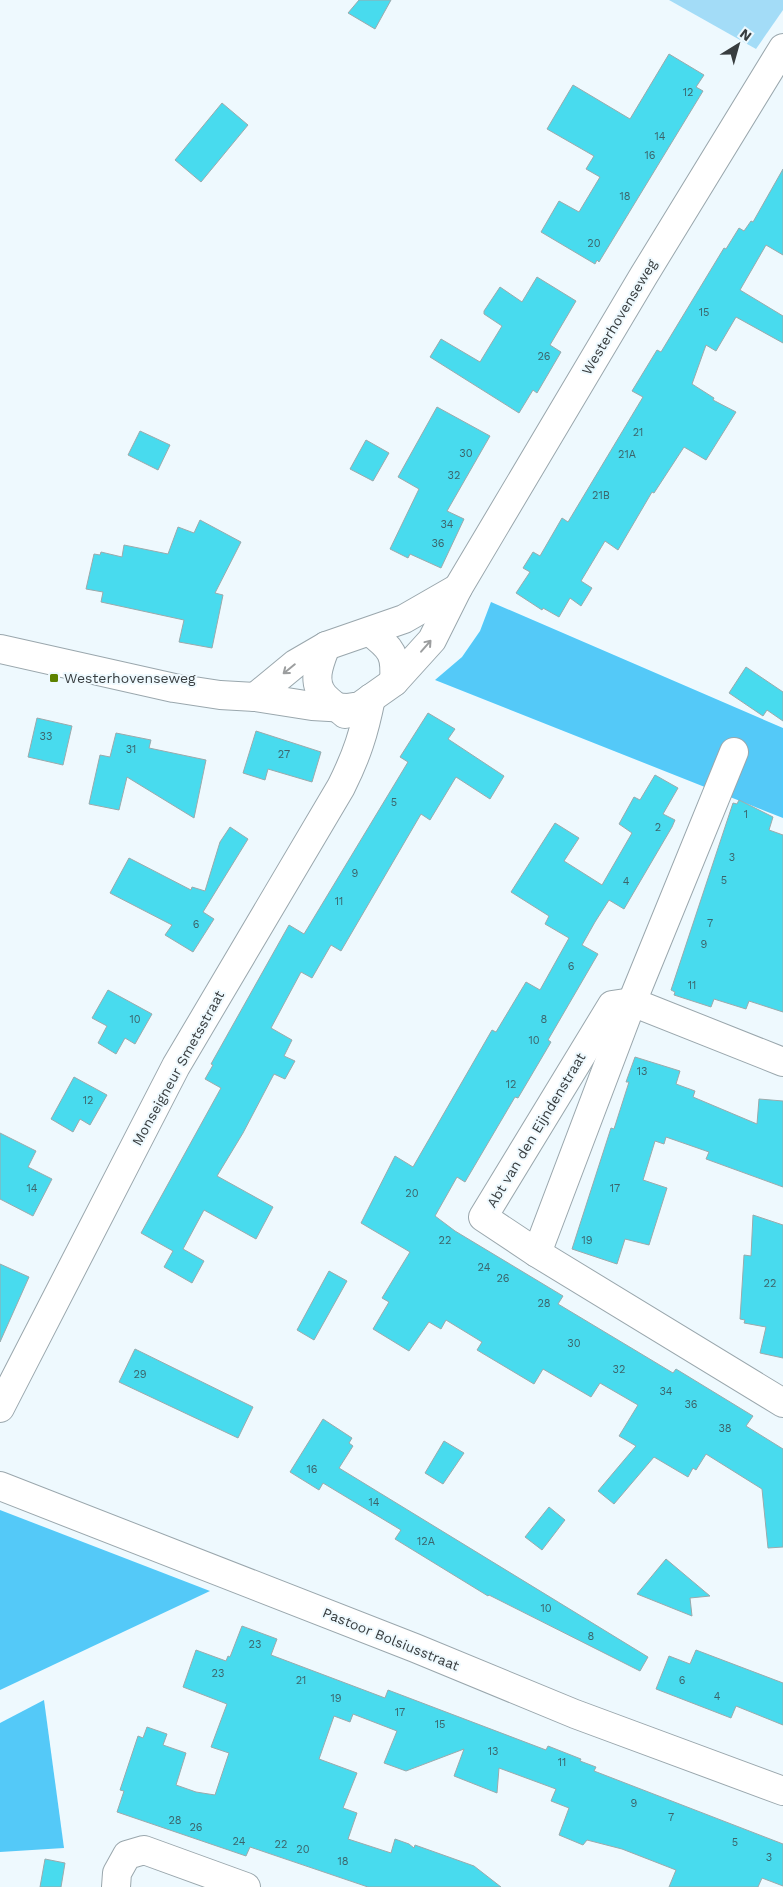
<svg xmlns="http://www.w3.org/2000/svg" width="783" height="1887" font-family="'Work Sans',sans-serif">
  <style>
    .green { fill: #a3dcf7 }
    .forest { fill: #54c9f8 }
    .building { fill: #48dbee; stroke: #9baaac }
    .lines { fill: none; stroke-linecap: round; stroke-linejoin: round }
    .minor-casing { stroke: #9aa7ad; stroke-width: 30 }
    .minor { stroke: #fff; stroke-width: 28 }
    .oneway { stroke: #9c9e9f }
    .poi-dot { fill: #5d8200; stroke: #eef9fe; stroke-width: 2 }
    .labels { text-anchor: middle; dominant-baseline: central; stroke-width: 4; stroke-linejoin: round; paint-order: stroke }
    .number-label { font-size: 11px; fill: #3c646b }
    .street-label { font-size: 14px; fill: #383d3f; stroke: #eef9fe }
    .poi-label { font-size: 14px; fill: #383d3f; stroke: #eef9fe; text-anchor: start }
  </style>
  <rect width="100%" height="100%" fill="#eef9fe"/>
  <polygon class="green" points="669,0 783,0 783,10 756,49"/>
  <g class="forest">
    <polygon points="491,602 783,728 783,818 435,680 462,657 480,631"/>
    <polygon points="0,1510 210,1591 0,1690"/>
    <polygon points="44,1700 64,1848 0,1852 0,1723"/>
  </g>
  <g class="building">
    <polygon points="359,0 391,0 375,29 348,13"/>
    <polygon points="669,54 704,75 696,87 703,91 599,262 597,260 595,264 541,232 559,201 579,212 600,177 586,169 594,156 547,129 573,85 630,119"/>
    <polygon points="222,103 248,125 201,182 175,160"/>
    <polygon points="783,169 783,255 766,245 740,290 783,316 783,343 736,317 716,351 706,345 692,384 714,398 713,400 736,412 706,460 684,447 654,493 652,492 618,550 605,541 581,581 592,588 581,606 570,598 559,617 543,608 542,610 516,593 530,572 523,568 533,552 540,556 562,518 568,522 643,397 632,391 657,350 661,352 724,248 726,249 739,228 744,231 751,221 753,222"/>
    <polygon points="537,277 576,301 550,345 561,352 537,393 533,390 519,413 430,357 441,339 480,362 502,326 484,314 484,311 500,287 522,302"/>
    <polygon points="437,407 490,436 447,511 464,519 441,568 410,554 408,558 390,549 419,489 398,477"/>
    <polygon points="140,431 170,445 158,470 128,455"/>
    <polygon points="366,440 389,453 373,481 350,469"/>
    <polygon points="200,520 241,542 215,593 223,595 212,648 179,642 184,620 101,602 103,592 86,589 94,554 100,555 101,552 122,557 124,545 168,554 178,527 194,533"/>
    <polygon points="746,667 783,692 783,721 767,710 763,716 729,693"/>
    <polygon points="428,713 455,729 448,739 504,776 490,799 456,777 430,820 421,814 341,951 331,945 312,978 301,972 271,1028 292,1040 284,1056 295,1061 285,1079 274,1074 243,1133 217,1176 273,1207 256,1239 204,1210 183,1249 204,1261 192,1283 164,1267 173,1251 141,1233 221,1088 205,1079 213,1065 211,1064 289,925 304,934 408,762 400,757"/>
    <polygon points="37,718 72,726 63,765 28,757"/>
    <polygon points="256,731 321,752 312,782 268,769 265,780 243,773"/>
    <polygon points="116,733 151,740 149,748 206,760 194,818 127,777 119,810 89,804 100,755 110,757"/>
    <polygon points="655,775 678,788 663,814 675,820 672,827 624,909 609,900 595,922 582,945 598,954 548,1040 551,1042 518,1098 515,1097 465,1182 457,1177 435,1216 455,1231 563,1296 558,1304 673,1373 676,1369 753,1416 746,1426 783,1449 783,1547 768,1548 762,1489 706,1454 696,1470 693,1468 688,1477 654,1457 614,1504 598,1491 636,1446 619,1436 638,1405 600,1383 591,1397 543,1369 534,1384 477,1350 482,1342 446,1320 441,1329 429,1322 409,1351 373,1329 389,1302 382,1298 410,1252 361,1223 395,1156 413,1167 492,1030 496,1032 526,982 540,990 569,938 545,924 549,916 511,892 555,823 579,838 564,861 602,885 632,833 619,824 634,797 640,800"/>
    <polygon points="739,800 773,817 769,830 783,835 783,1012 749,1001 746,1009 714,999 711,1007 674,995 675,992 671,990 733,803 737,804"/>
    <polygon points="230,827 248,839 203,912 214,919 193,952 165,935 172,925 110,893 129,858 191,890 192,887 205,891 220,842"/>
    <polygon points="108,990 152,1014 135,1044 125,1038 116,1054 98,1043 107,1026 92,1018"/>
    <polygon points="635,1057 680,1071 676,1084 695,1091 693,1097 757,1124 759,1099 783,1101 783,1187 706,1159 709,1152 666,1137 664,1144 655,1141 643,1180 667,1188 649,1245 625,1239 617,1264 572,1249 611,1128 614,1129 629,1082 626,1082"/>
    <polygon points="74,1077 107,1095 90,1125 80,1119 73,1132 51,1119"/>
    <polygon points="0,1133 36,1151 28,1167 52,1179 33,1216 0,1199"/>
    <polygon points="753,1215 783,1225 783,1358 760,1353 766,1327 744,1323 745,1320 740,1319 744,1255 751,1256"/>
    <polygon points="0,1264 29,1277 0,1342"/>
    <polygon points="329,1271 347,1281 314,1340 297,1330"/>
    <polygon points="135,1349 253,1407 238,1438 119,1382"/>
    <polygon points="323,1419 352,1438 349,1443 353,1446 339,1468 648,1657 640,1671 489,1595 488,1596 395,1539 401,1530 323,1483 319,1490 290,1472"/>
    <polygon points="444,1441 464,1453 443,1484 425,1473"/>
    <polygon points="549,1507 565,1520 542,1550 525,1537"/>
    <polygon points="666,1559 710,1596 690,1598 692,1616 637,1594"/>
    <polygon points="242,1626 277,1639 271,1655 385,1698 388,1690 546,1750 548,1746 581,1759 580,1761 596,1767 594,1771 783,1844 783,1886 762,1878 758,1887 669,1887 676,1870 622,1849 587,1840 583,1845 559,1835 569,1808 551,1801 556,1789 499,1768 497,1793 454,1776 464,1749 406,1771 384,1763 397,1731 353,1714 350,1722 334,1716 319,1759 357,1773 343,1808 357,1813 348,1839 391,1853 395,1839 409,1844 414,1848 415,1845 474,1866 501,1887 368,1887 250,1847 246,1856 117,1812 124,1791 120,1790 138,1736 143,1738 147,1727 167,1734 163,1745 186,1753 176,1785 196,1792 215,1795 229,1753 211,1747 227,1704 183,1687 196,1650 226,1661 228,1656 230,1657"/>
    <polygon points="696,1650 783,1683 783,1725 736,1706 731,1718 656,1689 669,1656 690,1664"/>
    <polygon points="45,1859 65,1863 61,1887 40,1887"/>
  </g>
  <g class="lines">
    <g class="minor-casing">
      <g id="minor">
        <path d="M370,632C392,649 396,654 394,682"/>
        <path d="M326,646C320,662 311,681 324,696C330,703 339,708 345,714"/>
        <polyline points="0,649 174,688 220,695 255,697 312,706 347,708 360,706 394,682 432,640 458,588 644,275 783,48"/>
        <polyline points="255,697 295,664 326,646 404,619 458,588"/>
        <polyline points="783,1062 632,1002 612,1005 483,1217 537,1253 783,1403"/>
        <polyline points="537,1253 632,1002 734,752"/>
        <path d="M0,1408L176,1066L341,787C357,755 364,733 371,698"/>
        <polyline points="0,1486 415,1648 575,1714 783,1791"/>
        <polyline points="116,1887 117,1873 127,1855 144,1850 246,1887"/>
      </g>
    </g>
    <use href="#minor" class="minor"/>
  </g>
  <defs><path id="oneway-shaft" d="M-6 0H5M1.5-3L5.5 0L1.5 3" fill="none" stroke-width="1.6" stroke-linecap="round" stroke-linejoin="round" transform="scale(1.25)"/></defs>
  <g class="oneway">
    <use href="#oneway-shaft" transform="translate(426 646) rotate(-49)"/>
    <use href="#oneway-shaft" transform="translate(289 669) rotate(141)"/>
  </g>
  <rect class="poi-dot" x="49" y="673" width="10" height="10" rx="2.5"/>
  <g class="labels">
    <g class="number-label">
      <text x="688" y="92">12</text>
      <text x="660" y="136">14</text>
      <text x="650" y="155">16</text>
      <text x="625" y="196">18</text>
      <text x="594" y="243">20</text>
      <text x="704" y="312">15</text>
      <text x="544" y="356">26</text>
      <text x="638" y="432">21</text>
      <text x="466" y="453">30</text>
      <text x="627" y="454">21A</text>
      <text x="454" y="475">32</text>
      <text x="601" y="495">21B</text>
      <text x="447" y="524">34</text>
      <text x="438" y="543">36</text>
      <text x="46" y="736">33</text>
      <text x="131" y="749">31</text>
      <text x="284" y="754">27</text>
      <text x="394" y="802">5</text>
      <text x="746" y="814">1</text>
      <text x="658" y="827">2</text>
      <text x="732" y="857">3</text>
      <text x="355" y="873">9</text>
      <text x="724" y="880">5</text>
      <text x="626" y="881">4</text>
      <text x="339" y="901">11</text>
      <text x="710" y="923">7</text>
      <text x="196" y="924">6</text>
      <text x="704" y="944">9</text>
      <text x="571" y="966">6</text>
      <text x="692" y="985">11</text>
      <text x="135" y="1019">10</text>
      <text x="544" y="1019">8</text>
      <text x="534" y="1040">10</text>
      <text x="642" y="1071">13</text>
      <text x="511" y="1084">12</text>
      <text x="88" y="1100">12</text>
      <text x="32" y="1188">14</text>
      <text x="615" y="1188">17</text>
      <text x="412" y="1193">20</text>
      <text x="445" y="1240">22</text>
      <text x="587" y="1240">19</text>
      <text x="484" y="1267">24</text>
      <text x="503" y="1278">26</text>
      <text x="770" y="1283">22</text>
      <text x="544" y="1303">28</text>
      <text x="574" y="1343">30</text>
      <text x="619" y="1369">32</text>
      <text x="140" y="1374">29</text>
      <text x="666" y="1391">34</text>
      <text x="691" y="1404">36</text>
      <text x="725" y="1428">38</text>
      <text x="312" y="1469">16</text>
      <text x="374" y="1502">14</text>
      <text x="426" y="1541">12A</text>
      <text x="546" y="1608">10</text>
      <text x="591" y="1636">8</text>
      <text x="255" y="1644">23</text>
      <text x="218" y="1673">23</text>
      <text x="301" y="1680">21</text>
      <text x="682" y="1680">6</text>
      <text x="717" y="1696">4</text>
      <text x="336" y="1698">19</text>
      <text x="400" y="1712">17</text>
      <text x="440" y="1724">15</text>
      <text x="493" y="1751">13</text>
      <text x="562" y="1762">11</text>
      <text x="634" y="1803">9</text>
      <text x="671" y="1817">7</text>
      <text x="175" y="1820">28</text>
      <text x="196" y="1827">26</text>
      <text x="239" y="1841">24</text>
      <text x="735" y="1842">5</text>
      <text x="281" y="1844">22</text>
      <text x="303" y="1849">20</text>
      <text x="769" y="1857">3</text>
      <text x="343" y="1861">18</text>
    </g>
    <g class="street-label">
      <text transform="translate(619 317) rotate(-59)">Westerhovenseweg</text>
      <text transform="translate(178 1068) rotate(-61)">Monseigneur Smetsstraat</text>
      <text transform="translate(536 1130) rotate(-59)">Abt van den Eijndenstraat</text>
      <text transform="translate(391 1639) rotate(22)">Pastoor Bolsiusstraat</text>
    </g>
    <g class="poi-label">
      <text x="64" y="678">Westerhovenseweg</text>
    </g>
  </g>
  <g transform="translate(738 45) rotate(37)" stroke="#eef9fe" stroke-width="4" paint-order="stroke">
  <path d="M0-4L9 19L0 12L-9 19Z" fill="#383d3f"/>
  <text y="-8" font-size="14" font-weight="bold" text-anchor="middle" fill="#383d3f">N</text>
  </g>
</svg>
